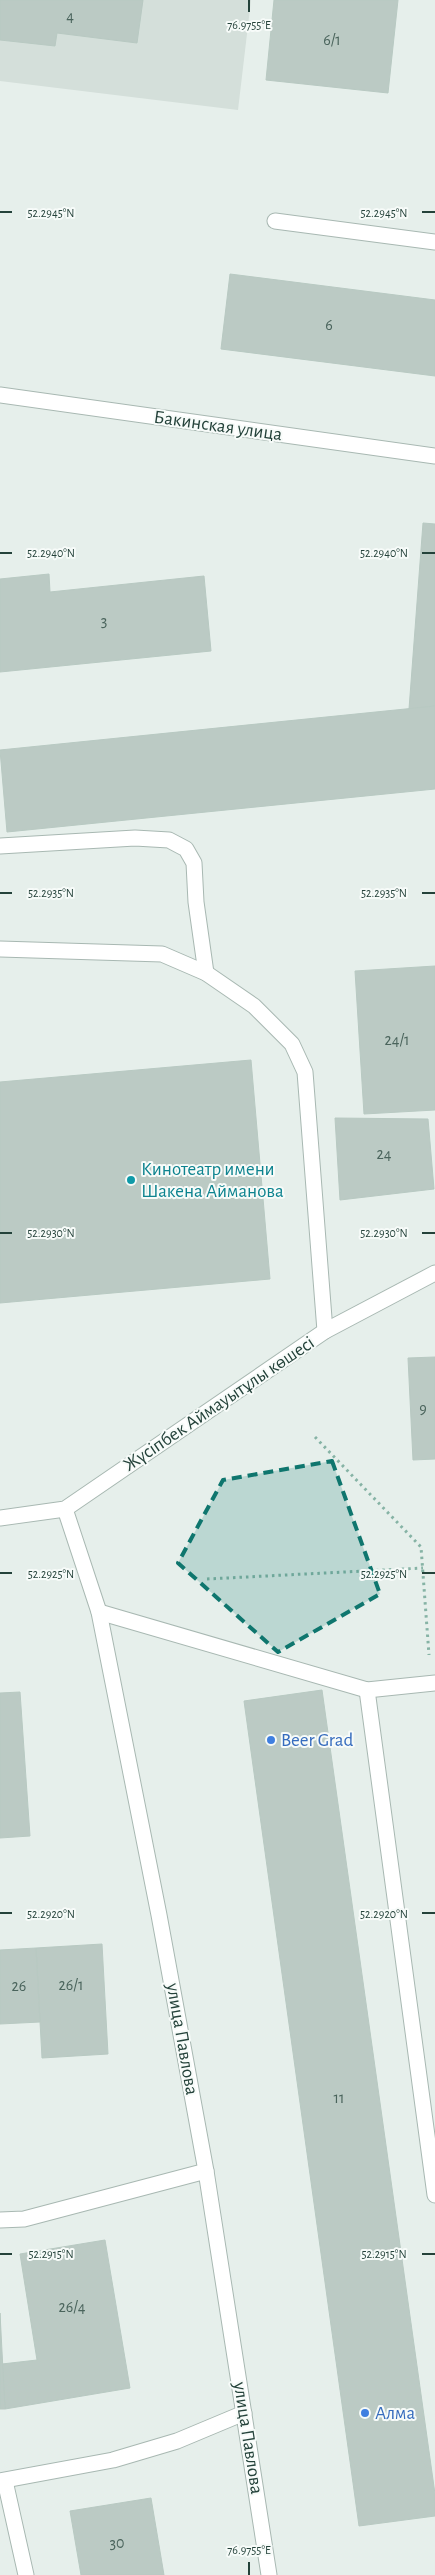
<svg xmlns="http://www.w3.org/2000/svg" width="435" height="2575" font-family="'Alegreya Sans',sans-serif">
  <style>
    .built { fill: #d4dfda }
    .building { fill: #bbcac4; stroke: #b8c9c2 }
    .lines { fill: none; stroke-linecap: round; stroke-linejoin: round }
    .minor-casing { stroke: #a8b8b2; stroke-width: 17 }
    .path { stroke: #86b3a5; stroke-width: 3; stroke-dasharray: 2.5 4; stroke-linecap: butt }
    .minor { stroke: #fff; stroke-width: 15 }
    .marked { fill: #0f766e; fill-opacity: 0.2; stroke: #0f766e; stroke-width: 4; stroke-dasharray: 10 6; stroke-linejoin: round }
    .ticks { fill: none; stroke: #24423a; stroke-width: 2 }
    .culture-dot { fill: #0f9aa8; stroke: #f7fbf9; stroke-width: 2 }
    .shop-dot { fill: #3f7fe0; stroke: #f7fbf9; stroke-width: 2 }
    .labels { text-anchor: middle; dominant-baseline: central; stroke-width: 4; stroke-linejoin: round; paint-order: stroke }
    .number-label { font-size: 16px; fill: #4a645c }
    .street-label { font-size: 19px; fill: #24423a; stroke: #f7fbf9 }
    .culture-label { font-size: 19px; fill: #0d838f; stroke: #f7fbf9; text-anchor: start }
    .shop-label { font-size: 19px; fill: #366cbe; stroke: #f7fbf9; text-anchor: start }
    .ticks-label { font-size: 12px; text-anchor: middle; fill: #24423a; stroke: #f7fbf9; stroke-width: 4; stroke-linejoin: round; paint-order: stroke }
  </style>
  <rect width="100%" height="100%" fill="#e6efeb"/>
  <polygon class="built" points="0,0 251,0 238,110 0,81"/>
  <g class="building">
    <polygon points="0,0 143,0 137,43 57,33 55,46 0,40"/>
    <polygon points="274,0 398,0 388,93 266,80"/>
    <polygon points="230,274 435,300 435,376 221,349"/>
    <polygon points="423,523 435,524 435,706 409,709"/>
    <polygon points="49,574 50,592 204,576 211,651 0,672 0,579"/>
    <polygon points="435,706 435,789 7,832 0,750"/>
    <polygon points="435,966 435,1110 364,1114 355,971"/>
    <polygon points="251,1060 270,1279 0,1303 0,1082"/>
    <polygon points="335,1118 428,1119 434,1189 340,1200"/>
    <polygon points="435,1357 435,1459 413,1460 408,1358"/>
    <polygon points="322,1690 435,2494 435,2516 359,2526 244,1701"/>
    <polygon points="20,1692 30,1836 0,1838 0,1693"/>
    <polygon points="102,1944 108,2054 42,2058 36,1948"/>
    <polygon points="36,1948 40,2022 0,2024 0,1950"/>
    <polygon points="105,2240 130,2388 5,2409 2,2364 37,2360 20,2254"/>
    <polygon points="0,2313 5,2409 0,2409"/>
    <polygon points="151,2498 164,2575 81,2575 70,2511"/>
  </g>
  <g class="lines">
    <g class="minor-casing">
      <g id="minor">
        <polyline points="275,221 435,242"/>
        <polyline points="0,395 435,456"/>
        <polyline points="0,846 135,838 169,840 186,849 194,863 196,902 206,973"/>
        <polyline points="0,949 162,954 206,973 254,1006 292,1044 305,1072 325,1331"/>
        <polyline points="65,1509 99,1612 159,1915 206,2171 269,2575"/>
        <polyline points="0,1518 65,1509 325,1331 435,1273"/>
        <polyline points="99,1612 367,1690 435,1683"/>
        <polyline points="367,1690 435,2195"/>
        <polyline points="0,2220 24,2219 206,2171"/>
        <polyline points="0,2481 113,2460 177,2441 244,2413"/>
        <polyline points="5,2481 26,2575"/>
      </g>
    </g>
    <g class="path">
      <polyline points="315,1437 421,1547 429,1655"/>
      <polyline points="207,1579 423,1568"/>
    </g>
    <use href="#minor" class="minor"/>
  </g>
  <path class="marked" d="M332,1461L380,1594L278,1652L178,1563L223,1480Z"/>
  <path class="ticks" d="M249,0V12M0,212H12M422,212H435M0,553H12M422,553H435M0,893H12M422,893H435M0,1233H12M422,1233H435M0,1573H12M422,1573H435M0,1913H12M422,1913H435M0,2254H12M422,2254H435M249,2562V2575"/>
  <circle class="culture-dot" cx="131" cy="1180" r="5"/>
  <g class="shop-dot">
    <circle cx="271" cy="1740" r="5"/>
    <circle cx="365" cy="2413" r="5"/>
  </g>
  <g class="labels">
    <g class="number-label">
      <text x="70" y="16">4</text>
      <text x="332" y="40">6/1</text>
      <text x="329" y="325">6</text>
      <text x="104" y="621">3</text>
      <text x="397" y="1040">24/1</text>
      <text x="384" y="1154">24</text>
      <text x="423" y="1409">9</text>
      <text x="71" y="1985">26/1</text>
      <text x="19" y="1986">26</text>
      <text x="339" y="2098">11</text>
      <text x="72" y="2307">26/4</text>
      <text x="117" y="2543">30</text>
    </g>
    <g class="street-label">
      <text transform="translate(218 426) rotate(8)">Бакинская улица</text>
      <text transform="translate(219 1404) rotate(-34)">Жүсіпбек Аймауытұлы көшесі</text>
      <text transform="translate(182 2039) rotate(80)">улица Павлова</text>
      <text transform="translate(248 2438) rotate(81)">улица Павлова</text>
    </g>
    <g class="culture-label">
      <text x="141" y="1169">Кинотеатр имени<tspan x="141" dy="22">Шакена Айманова</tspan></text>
    </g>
    <g class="shop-label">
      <text x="281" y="1740">Beer Grad</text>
      <text x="375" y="2413">Алма</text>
    </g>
  </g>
  <g class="ticks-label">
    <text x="249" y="29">76.9755°E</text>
    <text x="51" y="217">52.2945°N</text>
    <text x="384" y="217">52.2945°N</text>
    <text x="51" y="557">52.2940°N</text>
    <text x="384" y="557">52.2940°N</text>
    <text x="51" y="897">52.2935°N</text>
    <text x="384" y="897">52.2935°N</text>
    <text x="51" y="1237">52.2930°N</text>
    <text x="384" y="1237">52.2930°N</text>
    <text x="51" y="1578">52.2925°N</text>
    <text x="384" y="1578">52.2925°N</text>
    <text x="51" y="1918">52.2920°N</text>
    <text x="384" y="1918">52.2920°N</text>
    <text x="51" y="2258">52.2915°N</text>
    <text x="384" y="2258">52.2915°N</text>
    <text x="249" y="2554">76.9755°E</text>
  </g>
</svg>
